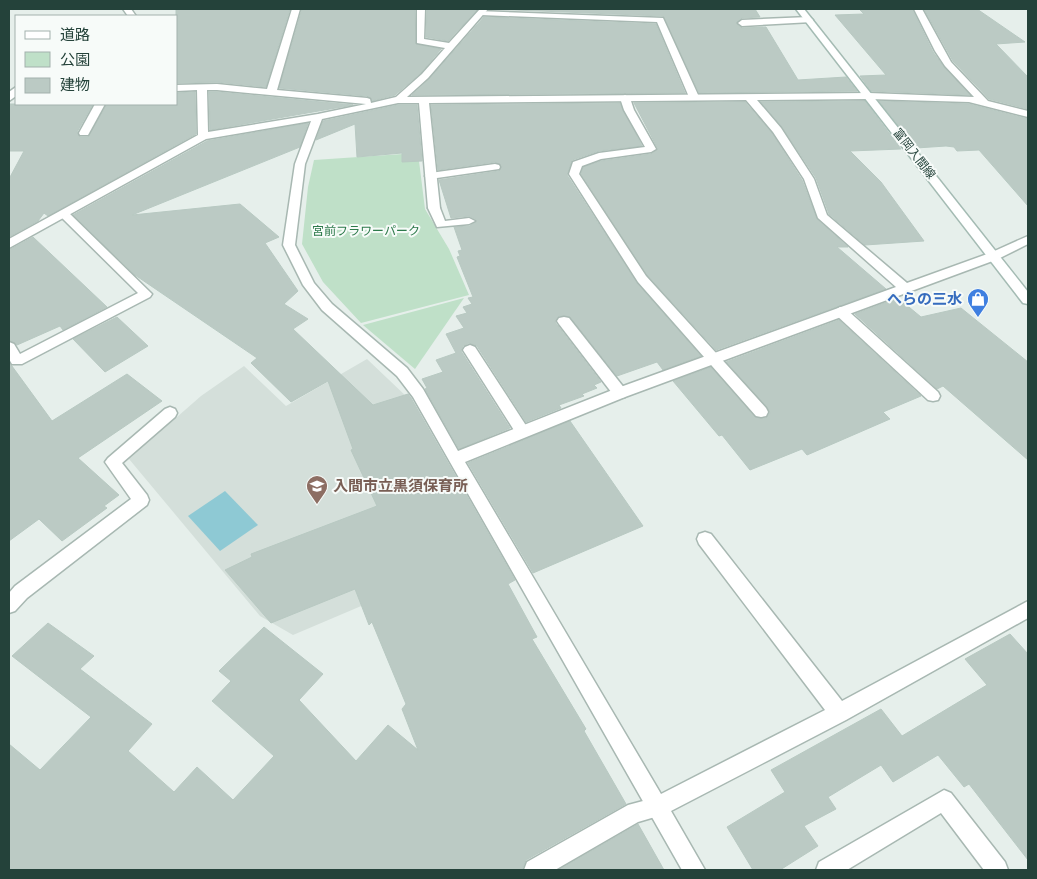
<svg xmlns="http://www.w3.org/2000/svg" width="1037" height="879" font-family="'Source Sans 3','Noto Sans JP',sans-serif">
  <style>
    .built { fill: #d4dfda }
    .green { fill: #bfe0c8 }
    .water { fill: #8ec9d4 }
    .building { fill: #bbcac4; stroke: #b8c9c2 }
    .lines { fill: none; stroke-linecap: round; stroke-linejoin: round }
    .lane-casing { stroke: #a8b8b2; stroke-width: 3 }
    .street-casing { stroke: #a8b8b2; stroke-width: 3 }
    .secondary-casing { stroke: #a4bbb3; stroke-width: 3 }
    .lane { fill: #fff; fill-rule: evenodd }
    .street { fill: #fff; fill-rule: evenodd }
    .secondary { fill: #fff; fill-rule: evenodd }
    .labels { text-anchor: middle; dominant-baseline: central; stroke-width: 4; stroke-linejoin: round; paint-order: stroke }
    .far-street-label { font-size: 12px; fill: #24423a; stroke: #f7fbf9 }
    .far-park-label { font-size: 12px; fill: #2d7a4b; stroke: #f7fbf9 }
    .shop-label { font-size: 15px; font-weight: bold; fill: #366cbe; stroke: #f7fbf9; text-anchor: end }
    .education-label { font-size: 15px; font-weight: bold; fill: #785e54; stroke: #f7fbf9; text-anchor: start }
  </style>
  <rect width="100%" height="100%" fill="#e6efeb"/>
  <polygon class="built" points="367,359 408,398 493,550 293,635 260,616 129,459 201,396 244,366 286,406"/>
  <g class="green">
    <polygon points="418,153 425,209 449,249 469,295 361,323 323,282 302,244 308,187 314,160"/>
    <polygon points="464,298 415,369 363,325"/>
  </g>
  <polygon class="water" points="225,491 258,525 220,551 188,516"/>
  <g class="building">
    <polygon points="176,9 290,9 266,87 217,82 176,83"/>
    <polygon points="302,9 415,9 416,44 441,49 421,73 395,95 372,101 367,96 279,88"/>
    <polygon points="427,9 478,9 448,41 426,37"/>
    <polygon points="490,9 755,9 760,17 742,18 737,22 737,24 742,28 766,27 798,80 846,77 857,91 699,93 663,16"/>
    <polygon points="859,9 912,9 933,52 944,67 970,95 871,91 860,76 886,75 835,15 864,14"/>
    <polygon points="924,9 977,9 1025,42 996,44 1028,77 1028,109 989,99 953,61"/>
    <polygon points="484,17 656,24 685,93 412,95 429,79"/>
    <polygon points="195,92 196,134 48,216 44,213 38,221 9,237 9,179 24,151 9,151 9,104 93,104 77,132 80,137 88,137 107,104 176,104 176,93"/>
    <polygon points="209,92 217,92 353,105 210,130"/>
    <polygon points="865,101 901,149 850,151 881,182 924,241 865,245 829,214 816,178 782,127 761,102"/>
    <polygon points="879,101 969,104 1028,119 1028,206 979,150 957,151 954,147 946,146 916,148"/>
    <polygon points="745,102 772,133 802,180 817,219 848,247 837,247 886,289 716,350 647,275 581,174 583,167 601,161 651,154 658,149 634,103"/>
    <polygon points="620,103 642,146 599,151 572,160 567,175 637,283 701,356 663,370 657,362 617,376 570,317 559,316 555,322 601,382 594,385 597,388 582,394 584,396 559,405 561,408 526,422 477,346 469,343 463,346 461,351 510,428 459,449 425,389 427,388 422,379 443,372 436,360 456,353 446,334 464,328 456,316 467,313 463,307 472,304 468,298 473,297 457,257 460,256 458,251 462,250 454,227 470,226 477,220 469,216 451,218 439,180 499,171 502,166 495,162 438,170 431,105"/>
    <polygon points="398,105 417,105 422,161 402,162 402,153 357,157 355,124 316,140 323,121"/>
    <polygon points="308,123 300,147 132,215 240,204 279,237 265,243 298,291 284,304 308,319 293,329 373,405 408,394 411,398 515,580 508,584 537,637 532,639 586,729 584,731 626,804 526,860 522,870 9,870 9,744 40,770 91,717 12,656 48,623 94,656 80,669 152,724 128,751 174,792 197,767 233,800 274,756 212,701 231,681 219,671 264,627 323,674 299,700 356,761 388,725 418,750 402,709 406,704 372,622 369,625 355,589 271,623 225,570 252,557 251,554 377,506 351,450 353,449 328,381 291,402 251,363 257,358 135,275 73,215 207,141"/>
    <polygon points="33,237 107,307 63,330 60,326 17,345 9,340 9,250"/>
    <polygon points="898,298 921,317 961,308 1028,362 1028,460 943,386 937,389 855,314"/>
    <polygon points="117,317 148,346 105,372 73,339"/>
    <polygon points="839,320 921,396 883,412 890,419 807,455 802,449 750,470 722,435 719,436 673,381 711,367 755,417 766,418 770,413 767,407 726,362"/>
    <polygon points="9,362 52,421 127,374 162,401 78,458 119,495 104,506 107,508 62,541 39,519 9,541"/>
    <polygon points="570,421 643,526 533,573 468,463"/>
    <polygon points="1010,634 1028,654 1028,860 969,784 964,787 938,755 893,782 881,765 828,797 836,809 804,826 818,846 780,870 753,870 727,827 785,792 771,770 881,709 902,736 987,685 965,659"/>
    <polygon points="638,824 664,870 558,870"/>
  </g>
  <g class="lines">
    <g class="lane-casing">
      <g id="lane">
        <polygon points="478,11 663,18 699,97 694,100 689,97 657,22 481,15 478,15"/>
        <polygon points="809,17 813,20 812,22 742,26 738,23 742,20"/>
        <polygon points="16,87 16,96 9,101 9,92"/>
        <polygon points="625,95 630,98 634,110 656,149 651,152 601,159 582,166 579,174 646,276 766,408 768,412 766,416 761,417 756,416 638,282 569,174 573,162 599,153 645,147 624,110 620,98"/>
        <polygon points="95,104 105,104 88,135 80,135 79,133"/>
        <polygon points="495,164 499,165 500,167 499,169 430,179 425,176 430,173"/>
        <polygon points="434,205 440,208 445,221 469,218 475,221 469,224 437,227 428,208"/>
        <polygon points="64,211 68,212 152,294 150,297 22,364 12,364 9,359 9,342 14,344 20,354 138,293 60,216 58,214 60,212"/>
        <polygon points="840,307 845,308 938,392 940,396 938,400 933,401 928,400 835,314 834,311"/>
        <polygon points="564,317 569,318 625,389 627,393 625,397 620,398 615,397 559,324 557,321 559,318"/>
        <polygon points="470,345 475,347 527,427 529,431 527,435 522,437 517,435 463,350 465,347"/>
        <polygon points="170,407 175,409 177,413 175,417 122,463 147,495 149,500 147,505 27,598 15,611 9,613 9,593 15,586 131,499 105,462 108,458 165,409"/>
        <polygon points="658,797 665,800 668,807 665,814 638,822 555,870 524,870 527,862 628,805"/>
      </g>
    </g>
    <g class="street-casing">
      <g id="street">
        <polygon points="123,9 131,9 136,16 128,16"/>
        <path d="M292,9H300L277,90L367,98L370,99L371,103L396,97L422,74L445,48L417,43V9H425L424,39L449,43L480,9H488L428,78L407,97L869,93L974,97L945,66L935,51L914,9H922L951,62L988,101L1028,111V117L969,102L869,99L757,100L781,128L814,179L827,215L907,283L990,253L1028,236V244L998,259L625,397L465,462L661,794L825,710L699,544L697,539L699,534L705,532L711,534L842,701L1028,601V618L846,720L671,811L705,870H682L413,397L397,376L322,310L303,285L283,245L295,164L311,121L206,139L9,248V239L198,135L197,90L176,91V85L217,84L267,89ZM207,90H217L366,104L318,114L208,132ZM746,100L773,132L804,179L818,218L896,287L615,389L458,451L423,389L407,368L332,304L314,283L295,245L305,164L322,119L398,103H419L428,208L434,211L440,208L429,103Z"/>
        <polygon points="944,790 951,793 1005,862 1008,870 984,870 941,813 847,870 816,870 819,862"/>
      </g>
    </g>
    <g class="secondary-casing">
      <polygon id="secondary" points="796,9 804,9 1028,292 1028,304 1023,303"/>
    </g>
    <use href="#lane" class="lane"/>
    <use href="#street" class="street"/>
    <use href="#secondary" class="secondary"/>
  </g>
  <defs>
    <g id="shop-pin" transform="scale(1.125)"><path d="M0 17L-7.5 6A9.5 9.5 0 1 1 7.5 6Z" fill="#3f7fe0" stroke="#f7fbf9"/><path d="M-5-2.5h2.3a2.7 3.5 0 0 1 5.4 0H5L5.5 6h-11ZM-1.5-2.5h3a1.5 2.3 0 0 0-3 0Z" fill="#fff"/></g>
    <g id="school-pin" transform="scale(1.125)"><path d="M0 17L-7.5 6A9.5 9.5 0 1 1 7.5 6Z" fill="#8d6e63" stroke="#f7fbf9"/><path d="M0-5L7-2L0 1L-7-2ZM-4 1L0 2.5L4 1V4Q0 6-4 4Z" fill="#fff"/></g>
  </defs>
  <g fill-rule="evenodd">
    <use href="#shop-pin" x="978" y="299"/>
    <use href="#school-pin" x="317" y="486"/>
  </g>
  <g class="labels">
    <g class="far-street-label">
      <text transform="translate(914 154) rotate(52)">富岡入間線</text>
    </g>
    <g class="far-park-label">
      <text x="366" y="231">宮前フラワーパーク</text>
    </g>
    <g class="shop-label">
      <text x="962" y="299">へらの三水</text>
    </g>
    <g class="education-label">
      <text x="333" y="486">入間市立黒須保育所</text>
    </g>
  </g>
  <rect width="1037" height="879" fill="none" stroke="#24423a" stroke-width="20"/>
  <rect x="15" y="15" width="162" height="90" fill="#f7fbf9" stroke="#a3b1ad"/>
  <rect x="25" y="31" width="25" height="8" fill="#ffffff" stroke="#a3b1ad"/>
  <text x="60" y="40" font-size="15" fill="#24423a">道路</text>
  <rect x="25" y="52" width="25" height="15" fill="#bfe0c8" stroke="#a3b1ad"/>
  <text x="60" y="65" font-size="15" fill="#24423a">公園</text>
  <rect x="25" y="78" width="25" height="15" fill="#bbcac4" stroke="#a3b1ad"/>
  <text x="60" y="90" font-size="15" fill="#24423a">建物</text>
</svg>
